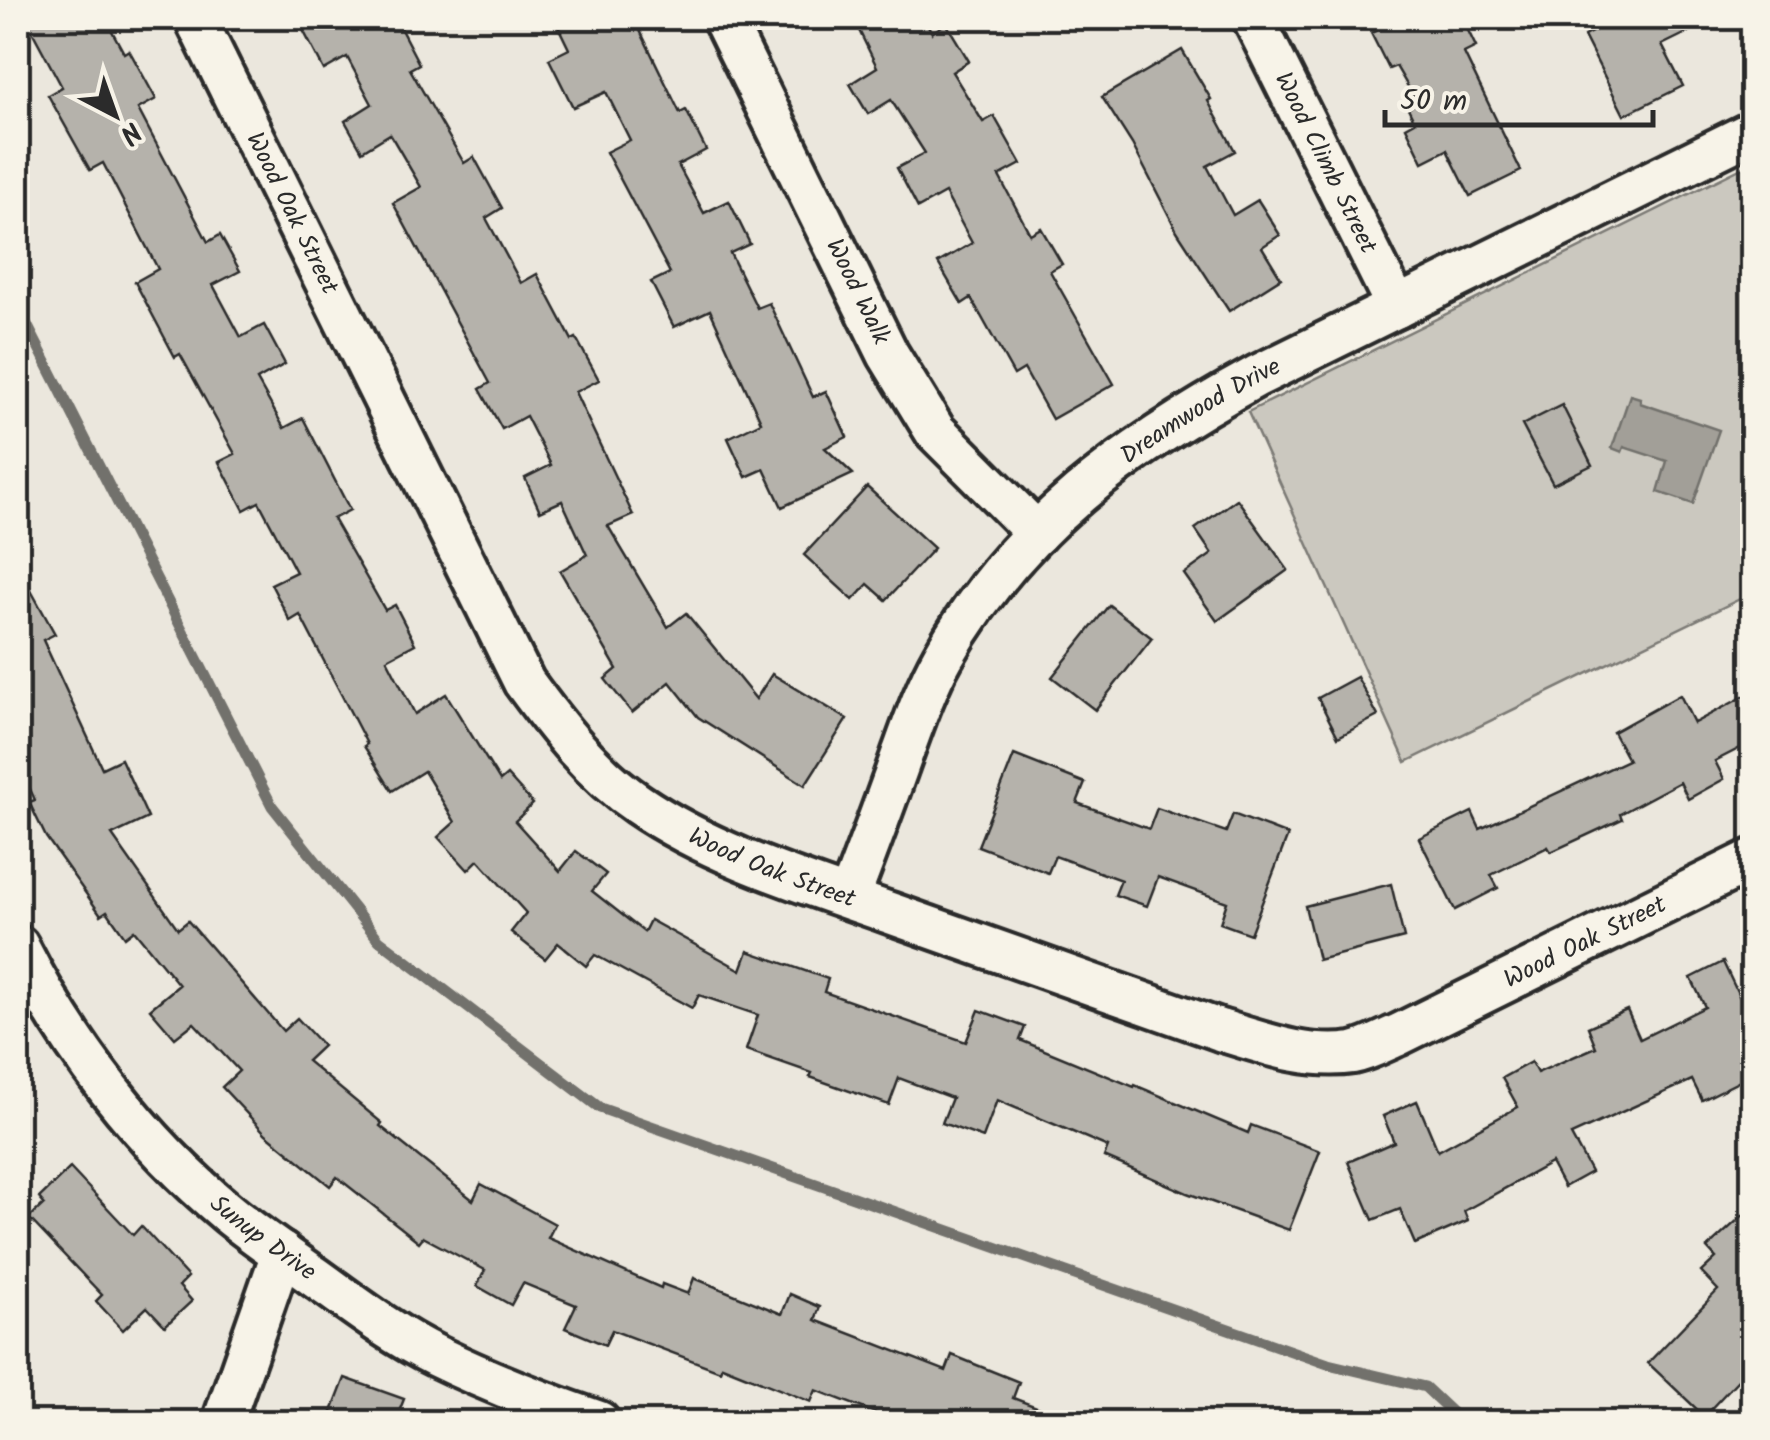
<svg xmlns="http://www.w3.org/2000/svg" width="1770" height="1440" font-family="Kalam,sans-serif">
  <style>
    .green { fill: #cbc8bf; stroke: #7b7a75; stroke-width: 2.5 }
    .water { fill: #a29f98; stroke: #72716c; stroke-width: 2.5 }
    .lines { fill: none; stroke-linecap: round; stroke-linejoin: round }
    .stream { stroke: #72716c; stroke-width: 11 }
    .building { fill: #b5b2ab; stroke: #2b2b2b; stroke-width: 2.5 }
    .minor-casing { stroke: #2b2b2b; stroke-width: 48 }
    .minor { stroke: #f7f3e8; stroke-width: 40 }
    .labels { text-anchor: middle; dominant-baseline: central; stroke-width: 9; stroke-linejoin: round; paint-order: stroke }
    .street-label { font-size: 25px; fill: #2b2b2b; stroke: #f7f3e8 }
  </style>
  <rect width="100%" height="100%" fill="#ebe7dd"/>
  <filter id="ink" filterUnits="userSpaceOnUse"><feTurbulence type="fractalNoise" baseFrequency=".01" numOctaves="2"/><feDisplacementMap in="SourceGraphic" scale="20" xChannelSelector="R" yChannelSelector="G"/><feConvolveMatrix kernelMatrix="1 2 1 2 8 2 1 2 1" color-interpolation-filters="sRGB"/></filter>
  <g filter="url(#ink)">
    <polygon class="green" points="1752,163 1752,593 1406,762 1248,412"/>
    <polygon class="water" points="1630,395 1640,398 1640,403 1719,430 1693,504 1658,492 1667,461 1624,447 1622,452 1612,448"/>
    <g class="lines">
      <polyline class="stream" points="18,307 272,806 379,940 600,1108 1328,1364 1425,1387 1462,1422"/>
    </g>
    <g class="building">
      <polygon points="25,18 105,18 124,53 129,50 156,99 138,109 208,242 220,235 240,271 213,285 241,337 264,325 285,364 257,380 284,428 303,418 350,510 333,519 385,610 395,605 415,644 387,659 415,714 446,694 500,781 507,775 533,804 515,821 560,871 576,851 606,874 592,891 644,932 650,920 741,970 748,951 828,979 824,992 966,1042 979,1010 1025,1027 1020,1040 1134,1087 1135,1085 1248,1133 1251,1125 1320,1151 1289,1230 1187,1193 1104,1157 1108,1147 997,1100 983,1138 942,1123 952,1098 899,1078 889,1105 810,1077 812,1073 746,1050 758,1015 699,995 692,1008 595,955 586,966 558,943 545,959 511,932 526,913 478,860 468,870 438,837 455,822 424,771 392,791 364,746 367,744 300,615 290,621 271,584 296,572 259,502 244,510 219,462 235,454 180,354 175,357 135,282 158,269 103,163 90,170 48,95 62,87"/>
      <polygon points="322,18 395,18 419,64 410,69 464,163 474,157 502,208 486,218 521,283 537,274 572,340 576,338 599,380 575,392 633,515 608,526 668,627 686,613 756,699 772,674 847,719 805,785 698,717 670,682 632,713 605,679 617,669 560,571 587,555 562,501 540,511 525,478 551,465 526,416 502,429 480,389 490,383 393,203 421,187 390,134 362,151 345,121 372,104 347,57 324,70 302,28"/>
      <polygon points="554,18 634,18 680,113 686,110 706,150 678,165 704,213 729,201 750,244 730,253 757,308 769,303 813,397 826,391 847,437 825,448 853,474 782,507 764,469 746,477 728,438 761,422 710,310 674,327 651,282 670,273 606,152 630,140 606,92 573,107 549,59 569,49"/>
      <polygon points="853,18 924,18 932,33 946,23 969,61 952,72 983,122 994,116 1021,164 999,176 1030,234 1041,228 1062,264 1050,271 1114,384 1052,419 1024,369 1014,375 971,298 962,304 938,263 972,243 945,193 918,208 897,168 925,153 891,100 868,114 850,84 877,67"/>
      <polygon points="1402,18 1462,18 1476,47 1464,53 1521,171 1470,196 1447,150 1423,162 1406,127 1415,122 1408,108 1417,102 1396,66 1389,69 1371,33"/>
      <polygon points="1620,18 1717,18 1662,45 1683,86 1624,115 1584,36"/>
      <polygon points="1182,50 1211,99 1208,101 1235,151 1207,166 1233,215 1258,200 1280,235 1262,247 1281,278 1229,311 1177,231 1132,144 1102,97"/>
      <polygon points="1562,405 1592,465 1553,484 1522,425"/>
      <polygon points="867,487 934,548 886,600 868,584 853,600 804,555"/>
      <polygon points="1237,499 1288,570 1217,621 1184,574 1212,554 1195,529"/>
      <polygon points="18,567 55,634 43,640 102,768 121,759 148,818 112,835 178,929 188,921 283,1031 297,1018 323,1046 307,1061 382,1123 380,1126 473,1200 481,1184 555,1224 548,1238 661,1288 662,1284 688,1294 694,1278 782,1314 790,1294 820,1307 815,1320 946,1371 952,1355 1019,1382 1013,1398 1071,1420 1071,1422 899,1422 816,1390 811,1402 722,1366 720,1371 612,1330 605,1345 565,1328 576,1305 523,1283 511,1305 477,1286 485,1270 423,1237 419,1242 337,1177 330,1186 266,1134 222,1087 239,1071 194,1023 175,1038 150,1009 179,985 134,930 125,937 107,911 101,915 46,837 29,802 35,800 18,763"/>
      <polygon points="1109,605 1152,638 1095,710 1052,677"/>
      <polygon points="1357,677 1378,716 1338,737 1318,698"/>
      <polygon points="1752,692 1752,742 1715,761 1724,779 1688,799 1680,782 1620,814 1622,819 1551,852 1548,847 1491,875 1498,888 1455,910 1419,838 1472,812 1480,829 1628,760 1613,732 1680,695 1694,723"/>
      <polygon points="1014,755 1085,783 1077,803 1149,829 1157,808 1226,832 1233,814 1288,835 1250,934 1220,923 1227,902 1158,877 1147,906 1115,895 1121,880 1055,856 1048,873 978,846"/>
      <polygon points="1391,884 1404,938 1318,960 1305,906"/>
      <polygon points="1723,962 1752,1023 1752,1075 1702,1100 1692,1080 1571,1135 1591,1172 1564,1187 1551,1163 1464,1211 1468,1221 1415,1244 1400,1209 1373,1220 1348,1162 1394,1142 1383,1116 1417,1101 1438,1151 1518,1107 1502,1078 1531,1062 1537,1073 1596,1047 1588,1027 1627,1010 1640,1039 1705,1007 1691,978"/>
      <polygon points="70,1168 133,1235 141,1226 188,1277 179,1286 192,1301 165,1326 147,1307 123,1330 96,1301 102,1295 29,1218 44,1204 39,1198"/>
      <polygon points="1752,1207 1752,1365 1704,1416 1648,1363 1718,1290 1701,1272 1716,1258 1707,1248"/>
      <polygon points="345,1378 404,1399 395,1422 328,1422"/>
    </g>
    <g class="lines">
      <g class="minor-casing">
        <g id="minor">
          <path id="s1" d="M195,18L524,682C556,726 592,773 638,804C712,855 805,883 890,913C1000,952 1110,991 1220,1030C1263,1043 1308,1060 1353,1053C1368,1050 1384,1041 1398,1035L1752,860"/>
          <path id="s2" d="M723,18L888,354L935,431L1037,533"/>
          <path id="s3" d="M1253,18L1397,307"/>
          <path id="s4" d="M849,898C867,851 885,803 902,755C914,722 926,687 943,657C1016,526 1129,446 1257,376L1752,132"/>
          <path id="s5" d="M18,946C69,1047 141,1141 229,1214C256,1236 286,1256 315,1277C354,1305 393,1335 436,1356C489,1382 544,1403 599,1422"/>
          <polyline points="223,1422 282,1253"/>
        </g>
      </g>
      <use href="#minor" class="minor"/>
    </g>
  </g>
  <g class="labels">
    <g class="street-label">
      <text stroke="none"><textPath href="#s3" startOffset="162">Wood Climb Street</textPath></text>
      <text stroke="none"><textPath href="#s1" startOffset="218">Wood Oak Street</textPath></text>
      <text stroke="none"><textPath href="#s2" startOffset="305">Wood Walk</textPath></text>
      <text stroke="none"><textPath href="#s4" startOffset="620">Dreamwood Drive</textPath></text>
      <text stroke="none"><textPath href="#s1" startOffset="1058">Wood Oak Street</textPath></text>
      <text stroke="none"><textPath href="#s1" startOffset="1928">Wood Oak Street</textPath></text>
      <text stroke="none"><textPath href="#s5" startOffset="385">Sunup Drive</textPath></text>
    </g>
  </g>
  <rect width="1770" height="1440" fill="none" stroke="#f7f3e8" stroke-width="60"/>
  <rect x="30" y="30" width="1710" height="1380" fill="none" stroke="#2b2b2b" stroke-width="4" filter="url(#ink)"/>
  <g transform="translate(115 115) rotate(139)" stroke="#f7f3e8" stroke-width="8" paint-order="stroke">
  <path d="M0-8L18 38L0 25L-18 38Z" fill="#2b2b2b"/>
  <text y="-15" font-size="28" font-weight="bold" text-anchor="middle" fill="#2b2b2b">N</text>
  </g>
  <path d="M1385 110v15h268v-15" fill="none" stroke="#2b2b2b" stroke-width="5"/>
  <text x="1400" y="110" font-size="30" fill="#2b2b2b" stroke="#f7f3e8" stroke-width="8" paint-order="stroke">50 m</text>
</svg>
